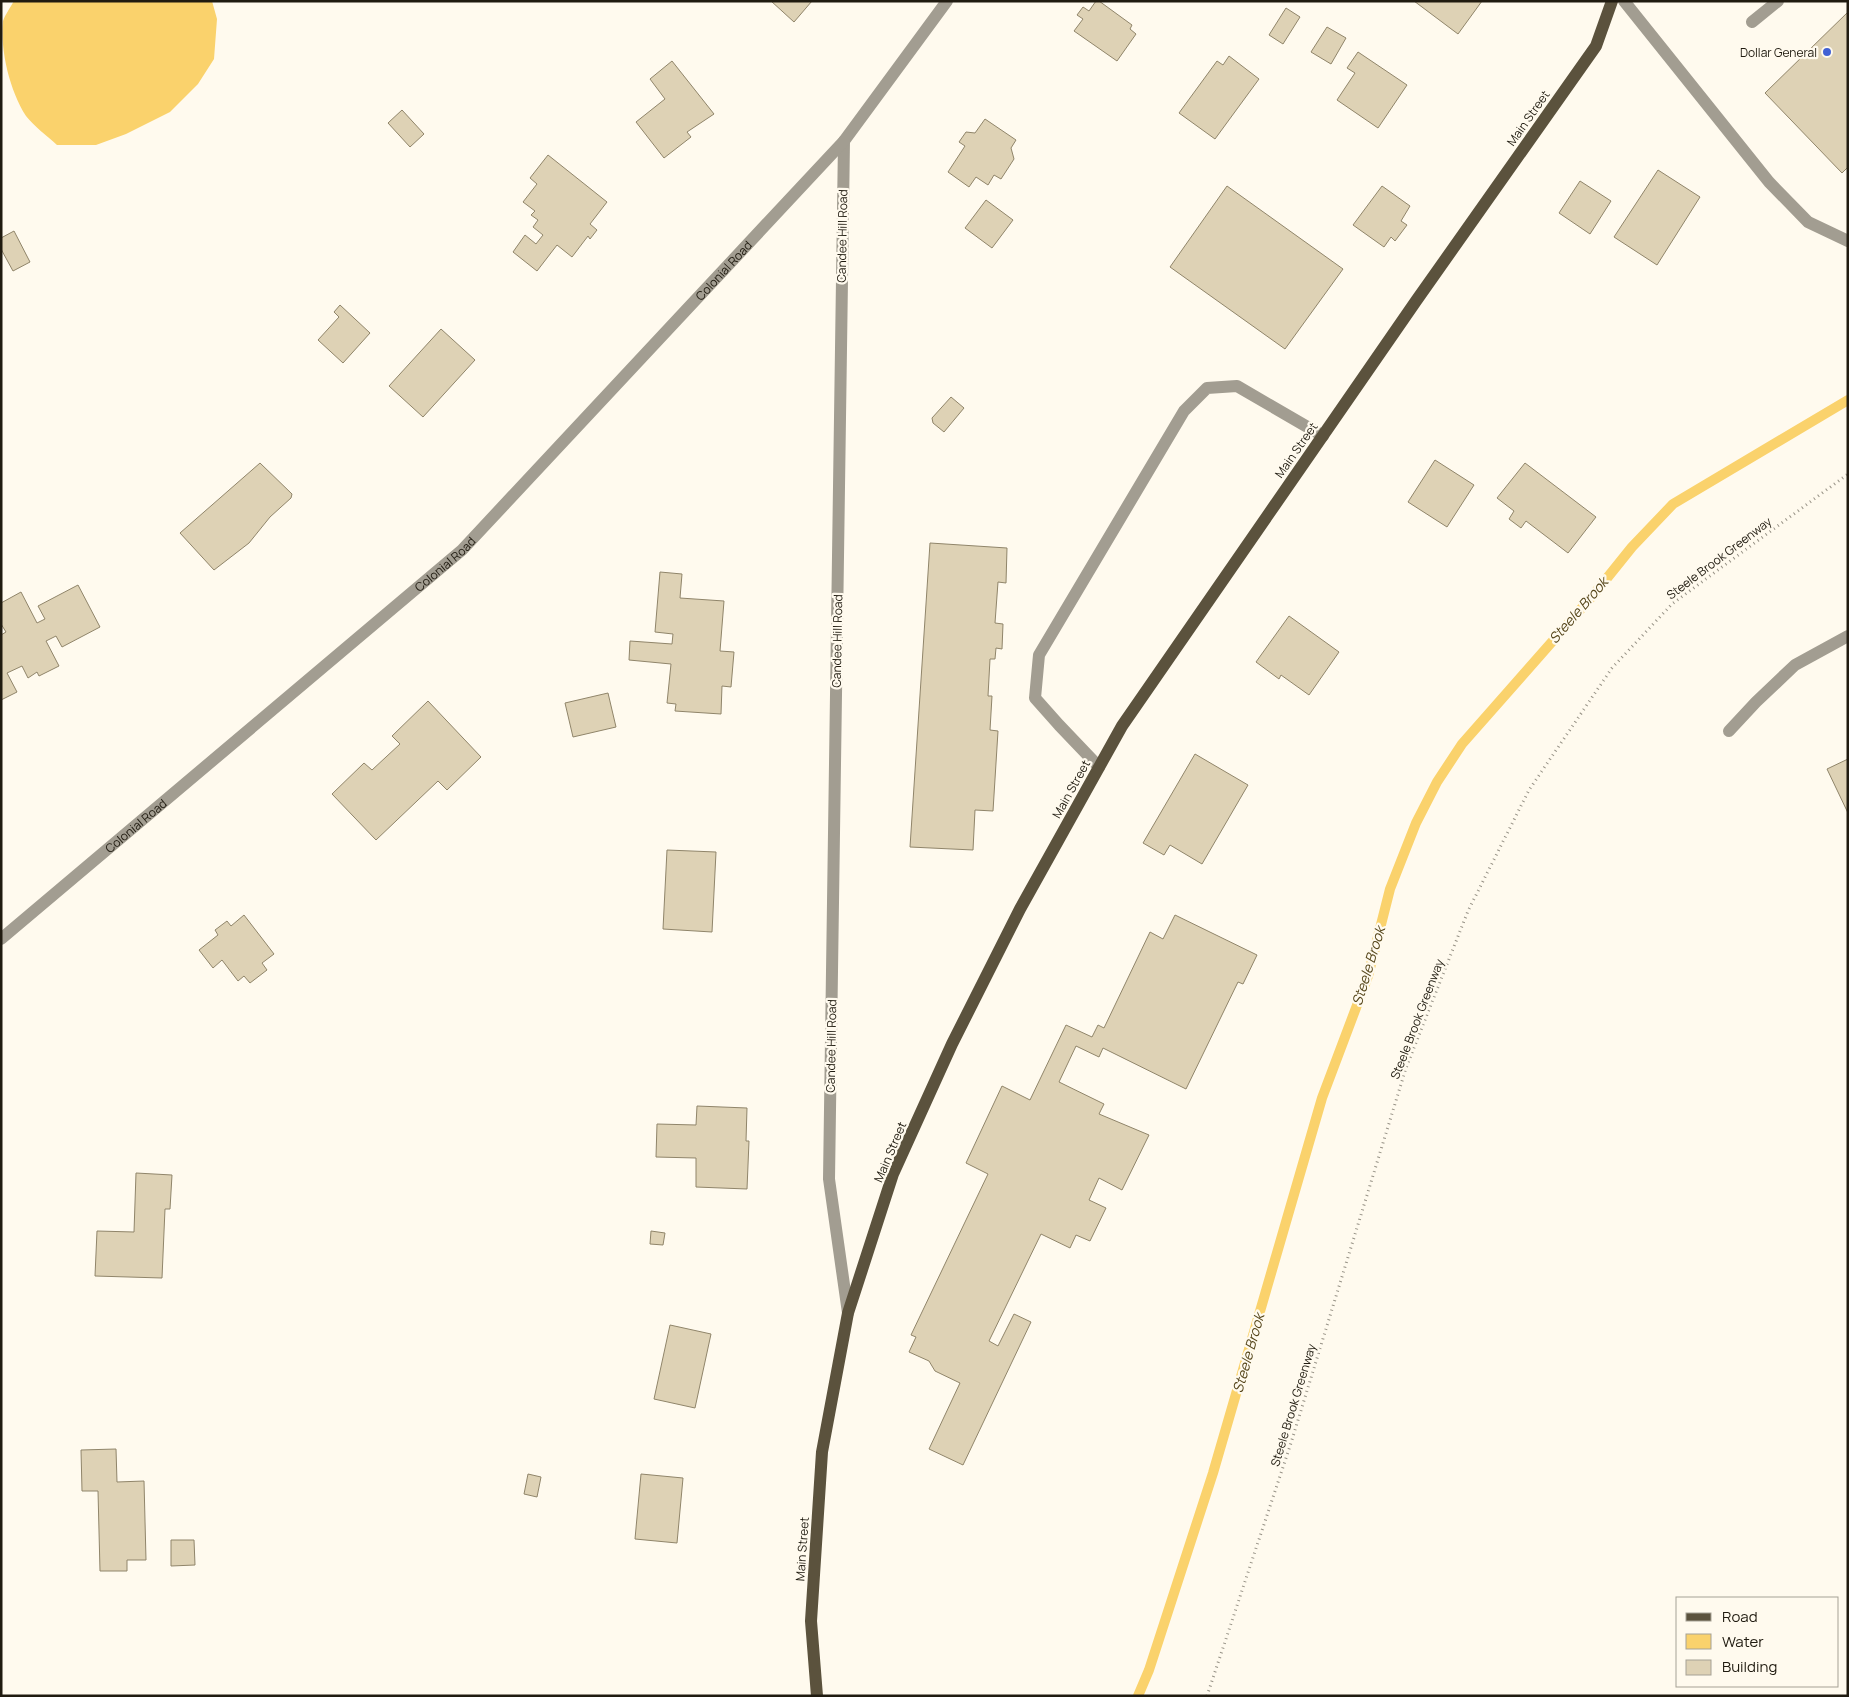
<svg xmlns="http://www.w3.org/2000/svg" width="1849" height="1697" font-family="Manrope,sans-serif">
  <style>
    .water { fill: #fad26c }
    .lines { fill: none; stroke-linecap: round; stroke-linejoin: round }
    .stream { stroke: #fad26c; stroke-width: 10 }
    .building { fill: #ded2b5; stroke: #90856a }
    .path { stroke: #979286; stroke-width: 3; stroke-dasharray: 1 4; stroke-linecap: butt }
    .minor { stroke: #a29d91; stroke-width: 12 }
    .major { stroke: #5b523d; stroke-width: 12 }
    .poi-dot { fill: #4161d4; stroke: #fffaee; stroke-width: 2 }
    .labels { text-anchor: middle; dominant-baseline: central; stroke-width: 4.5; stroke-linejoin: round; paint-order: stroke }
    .poi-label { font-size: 12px; fill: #201b10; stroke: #fffaee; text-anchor: end }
    .street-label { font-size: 12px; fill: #201b10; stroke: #fffaee }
    .water-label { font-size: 14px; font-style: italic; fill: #56461b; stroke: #fffaee }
  </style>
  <rect width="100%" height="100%" fill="#fffaee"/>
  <path class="water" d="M14,1H212L217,19L214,59L198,84L170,112L126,134L96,145H57C47,136 34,126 26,116C10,91 0,51 3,21C5,15 10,8 14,1Z"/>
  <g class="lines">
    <polyline class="stream" points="1138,1696 1149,1670 1213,1473 1322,1098 1368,976 1390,889 1416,823 1437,782 1462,744 1595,593 1632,547 1673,504 1848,400"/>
  </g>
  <g class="building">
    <polygon points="771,1 812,1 794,22"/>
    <polygon points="1096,1 1099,1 1132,25 1130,29 1136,34 1117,61 1074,31 1083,19 1077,15 1083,7 1089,11"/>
    <polygon points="1414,1 1482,1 1458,34"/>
    <polygon points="1286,8 1300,17 1283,44 1269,35"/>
    <polygon points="1848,12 1848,167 1842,173 1765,93"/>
    <polygon points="1327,27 1346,38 1331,64 1311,52"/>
    <polygon points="1358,52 1407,85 1378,128 1337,100 1355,73 1347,68"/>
    <polygon points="1229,56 1259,79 1215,139 1179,113 1217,61 1223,65"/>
    <polygon points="672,61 714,114 687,132 691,137 664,158 636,122 665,99 650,79"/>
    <polygon points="402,110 424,134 410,147 388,123"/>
    <polygon points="985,119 1016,140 1011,148 1014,159 1001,179 994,175 988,185 976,177 969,187 948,172 965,146 959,142 966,132 975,133"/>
    <polygon points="548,155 607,202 590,224 597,230 590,239 588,236 572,257 557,245 537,271 513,252 525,235 536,244 543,235 533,227 538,220 531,215 535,211 523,202 537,184 530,178"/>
    <polygon points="1658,170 1700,197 1657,265 1614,237"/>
    <polygon points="1580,181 1611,201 1590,234 1559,213"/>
    <polygon points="1227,186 1343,269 1285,349 1170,267"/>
    <polygon points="1382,186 1410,206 1401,221 1407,225 1395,241 1391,237 1384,247 1353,225"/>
    <polygon points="986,200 1013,220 992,248 965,228"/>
    <polygon points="14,231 30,262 13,271 1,249 1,238"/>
    <polygon points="340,305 370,333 343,363 318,340 339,317 334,312"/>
    <polygon points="441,329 475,360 423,417 389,386"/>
    <polygon points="951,397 964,408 944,432 933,423 932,418"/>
    <polygon points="1435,460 1474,485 1447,527 1408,502"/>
    <polygon points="260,463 292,494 291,498 270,517 249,543 214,570 180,533"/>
    <polygon points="1525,463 1596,517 1568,553 1526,521 1521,528 1509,519 1514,511 1497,498"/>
    <polygon points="930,543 1007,548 1006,583 998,582 995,623 1003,624 1002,649 996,648 995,659 990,659 988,696 992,696 990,730 998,731 993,811 975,810 973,850 910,847"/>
    <polygon points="660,572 682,574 680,598 724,601 720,651 734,652 731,687 722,686 721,714 675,711 676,704 667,703 671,664 629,660 630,641 672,644 673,634 655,632"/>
    <polygon points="78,585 100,627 62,647 56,636 46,641 59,666 39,676 37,672 28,678 22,666 7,673 17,692 1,700 1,635 6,632 1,624 1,603 21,592 37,623 45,619 38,606"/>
    <polygon points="1289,616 1339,652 1309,695 1281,675 1279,679 1256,662"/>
    <polygon points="608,693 616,727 573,737 565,703"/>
    <polygon points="428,701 481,757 447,790 438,781 376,840 332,794 364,763 372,770 400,744 392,736"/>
    <polygon points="1195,754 1248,785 1202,864 1170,845 1164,855 1143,843"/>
    <polygon points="1848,759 1848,813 1827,769"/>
    <polygon points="667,850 716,852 712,932 663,929"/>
    <polygon points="244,915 274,954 262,963 267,970 250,983 244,976 238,981 222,960 213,968 199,950 218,935 215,930 227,921 231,926"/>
    <polygon points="1175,915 1257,955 1243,984 1238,982 1186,1089 1103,1048 1099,1057 1076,1046 1059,1082 1104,1104 1099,1114 1149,1135 1122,1190 1099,1178 1089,1200 1106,1208 1090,1241 1076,1235 1070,1248 1041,1234 989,1341 998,1346 1014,1314 1031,1322 963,1465 929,1449 960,1383 935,1371 929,1361 909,1352 916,1337 911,1335 988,1174 966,1163 1002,1086 1030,1100 1066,1025 1092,1037 1098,1025 1104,1028 1150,932 1163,939"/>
    <polygon points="697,1106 747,1108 746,1141 749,1141 747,1189 696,1187 696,1158 656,1157 657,1124 696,1125"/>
    <polygon points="136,1173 172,1175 170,1209 165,1209 162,1278 95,1276 97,1231 134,1232"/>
    <polygon points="651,1231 665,1233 663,1245 650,1244"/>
    <polygon points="670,1325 711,1334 695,1408 654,1399"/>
    <polygon points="116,1449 117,1482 144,1481 146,1560 127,1560 127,1571 100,1571 98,1491 82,1491 81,1450"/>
    <polygon points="528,1474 541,1477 537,1497 524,1494"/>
    <polygon points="641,1474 683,1478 677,1543 635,1539"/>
    <polygon points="171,1540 194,1540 195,1565 171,1566"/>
  </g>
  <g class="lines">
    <polyline class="path" points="1207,1696 1291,1443 1406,1068 1468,911 1529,790 1612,668 1672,604 1848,474"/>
    <g class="minor">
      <polyline points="1624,1 1769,182 1808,222 1848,241"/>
      <polyline points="1752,22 1778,1"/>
      <polyline points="844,141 829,1179 848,1313"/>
      <polyline points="1729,731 1756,702 1795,665 1848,636"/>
      <polyline points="1099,767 1059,725 1035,698 1039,655 1184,411 1207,388 1237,386 1323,436"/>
      <path id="s1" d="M1,939L462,550L844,141L947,1"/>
    </g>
    <polyline class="major" points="817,1696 811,1621 822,1452 848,1313 893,1174 952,1044 1020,909 1122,726 1416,301 1596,46 1612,1"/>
  </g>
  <circle class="poi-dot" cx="1827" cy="52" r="5"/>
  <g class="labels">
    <g class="poi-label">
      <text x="1817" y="52">Dollar General</text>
    </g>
    <g class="street-label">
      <text transform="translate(1528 118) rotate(-55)">Main Street</text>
      <text transform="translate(842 236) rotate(-89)">Candee Hill Road</text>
      <text stroke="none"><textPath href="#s1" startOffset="986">Colonial Road</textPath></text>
      <text transform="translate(1296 450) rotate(-55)">Main Street</text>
      <text transform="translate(1719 558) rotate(-37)">Steele Brook Greenway</text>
      <text stroke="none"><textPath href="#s1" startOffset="581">Colonial Road</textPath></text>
      <text transform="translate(837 641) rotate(-89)">Candee Hill Road</text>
      <text transform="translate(1071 789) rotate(-61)">Main Street</text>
      <text stroke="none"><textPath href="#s1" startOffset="176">Colonial Road</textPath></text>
      <text transform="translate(1417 1019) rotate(-69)">Steele Brook Greenway</text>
      <text transform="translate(831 1046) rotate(-89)">Candee Hill Road</text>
      <text transform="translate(890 1152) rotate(-67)">Main Street</text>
      <text transform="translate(1293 1405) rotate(-73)">Steele Brook Greenway</text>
      <text transform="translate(802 1549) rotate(-86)">Main Street</text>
    </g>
    <g class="water-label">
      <text transform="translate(1578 610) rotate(-49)">Steele Brook</text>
      <text transform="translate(1368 966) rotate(-73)">Steele Brook</text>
      <text transform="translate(1248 1353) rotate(-74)">Steele Brook</text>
    </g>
  </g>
  <rect width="1849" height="1697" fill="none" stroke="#201b10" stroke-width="5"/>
  <rect x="1676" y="1597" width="162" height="90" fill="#fffaee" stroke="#a6a195"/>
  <rect x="1686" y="1613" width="25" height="8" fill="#5b523d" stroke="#a6a195"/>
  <text x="1722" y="1622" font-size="15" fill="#201b10">Road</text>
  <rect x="1686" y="1634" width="25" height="15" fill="#fad26c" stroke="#a6a195"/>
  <text x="1722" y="1647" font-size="15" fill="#201b10">Water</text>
  <rect x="1686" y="1660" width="25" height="15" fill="#ded2b5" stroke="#a6a195"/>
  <text x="1722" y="1672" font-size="15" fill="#201b10">Building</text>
</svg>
